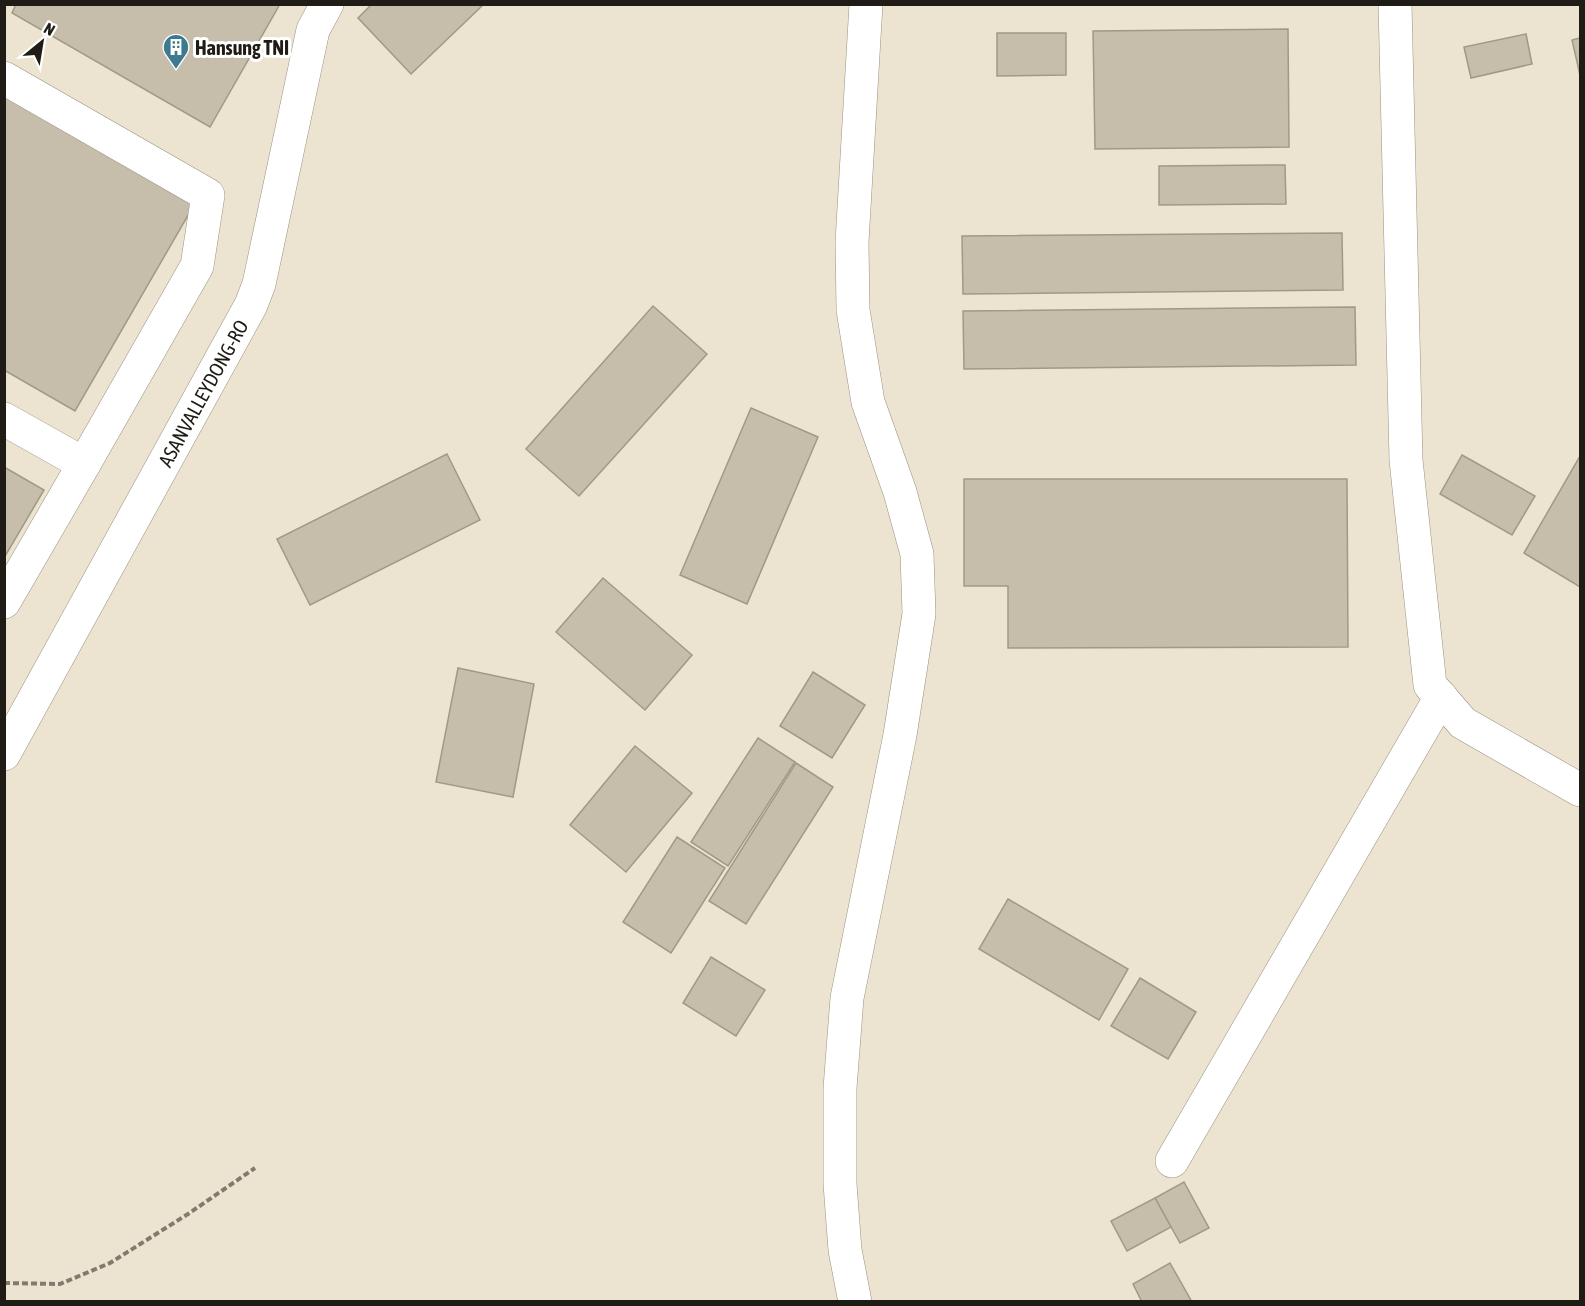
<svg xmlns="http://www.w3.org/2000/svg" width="1585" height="1306" font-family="'Asap Condensed',sans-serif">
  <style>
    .building { fill: #c6bdab; stroke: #a19988; stroke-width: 1.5 }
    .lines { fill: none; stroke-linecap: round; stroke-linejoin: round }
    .minor-casing { stroke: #9a9281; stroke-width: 34 }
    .path { stroke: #817b6e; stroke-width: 4; stroke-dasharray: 6 3; stroke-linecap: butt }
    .minor { stroke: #fff; stroke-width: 33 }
    .labels { text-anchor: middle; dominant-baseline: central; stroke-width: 6; stroke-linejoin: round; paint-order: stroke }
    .poi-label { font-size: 20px; font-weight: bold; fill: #1f1c15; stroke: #fff; text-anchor: start }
    .street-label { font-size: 20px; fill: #1f1c15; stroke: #fff }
  </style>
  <rect width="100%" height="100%" fill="#ece3d0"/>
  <g class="building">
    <polygon points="16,4 280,4 210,127 12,13"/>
    <polygon points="372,4 484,4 411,74 358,18"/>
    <polygon points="1288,29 1289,147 1095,149 1093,31"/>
    <polygon points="997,33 1066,33 1066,75 997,76"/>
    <polygon points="1526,34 1532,64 1471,78 1464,47"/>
    <polygon points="1580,38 1580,75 1572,40"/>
    <polygon points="4,96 194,205 75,411 4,370"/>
    <polygon points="1285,165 1286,204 1159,205 1159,166"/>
    <polygon points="1342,233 1343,290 963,294 962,236"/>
    <polygon points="653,306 707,354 579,496 526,449"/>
    <polygon points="1355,307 1356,365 964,369 963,311"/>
    <polygon points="751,408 818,437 747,604 680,575"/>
    <polygon points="447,454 480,520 310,605 277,539"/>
    <polygon points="1462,455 1535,496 1512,535 1440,494"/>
    <polygon points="1580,456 1580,587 1524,553"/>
    <polygon points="4,467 44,490 4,558"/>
    <polygon points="964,479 1347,479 1348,647 1008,648 1008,586 964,586"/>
    <polygon points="603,578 692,655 645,710 556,632"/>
    <polygon points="458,668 534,684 513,797 436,782"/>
    <polygon points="813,672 865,705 832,758 780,726"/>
    <polygon points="758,738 795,762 728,866 691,842"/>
    <polygon points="635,746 692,793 626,872 570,825"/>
    <polygon points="796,763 833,787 746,924 709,901"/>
    <polygon points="677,837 725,868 671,953 623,922"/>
    <polygon points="1008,899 1128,969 1099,1020 979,949"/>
    <polygon points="711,957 765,990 736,1036 683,1003"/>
    <polygon points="1140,978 1196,1012 1168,1059 1111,1026"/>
    <polygon points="1184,1182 1209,1228 1180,1243 1155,1198"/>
    <polygon points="1155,1198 1171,1227 1127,1251 1111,1221"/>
    <polygon points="1170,1263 1192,1302 1142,1302 1133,1284"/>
  </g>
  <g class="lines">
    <g class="minor-casing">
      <g id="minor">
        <polyline points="1395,4 1406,460 1430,685 1463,723 1580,790"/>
        <polyline points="4,78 208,195 197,266 84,464 4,419"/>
        <polyline points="4,602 84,464"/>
        <path id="s1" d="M4,754L251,305L259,284L313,30L327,4"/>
        <polyline points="1172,1161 1441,697"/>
        <polyline points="855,1302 845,1250 840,1184 840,1088 847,998 900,735 919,614 917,554 900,492 868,402 853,310 852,242 866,4"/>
      </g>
    </g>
    <polyline class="path" points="4,1283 60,1284 110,1263 188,1214 255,1168"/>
    <use href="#minor" class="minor"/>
  </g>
  <defs>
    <g id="building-pin" transform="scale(1.35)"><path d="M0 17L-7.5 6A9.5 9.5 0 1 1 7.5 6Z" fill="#3d7a90" stroke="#fff"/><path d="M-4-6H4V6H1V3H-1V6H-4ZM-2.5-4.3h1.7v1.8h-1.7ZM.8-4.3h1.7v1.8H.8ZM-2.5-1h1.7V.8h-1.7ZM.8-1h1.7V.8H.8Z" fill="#fff"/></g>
  </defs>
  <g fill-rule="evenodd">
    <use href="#building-pin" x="176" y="47"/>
  </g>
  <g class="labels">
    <g class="poi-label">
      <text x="195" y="47">Hansung TNI</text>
    </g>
    <g class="street-label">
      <text stroke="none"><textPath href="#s1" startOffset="412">ASANVALLEYDONG-RO</textPath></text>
    </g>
  </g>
  <rect width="1585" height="1306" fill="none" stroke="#1f1c15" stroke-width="12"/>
  <g transform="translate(42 42) rotate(30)" stroke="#ffffff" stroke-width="4.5" paint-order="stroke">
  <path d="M0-4.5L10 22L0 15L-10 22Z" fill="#1f1c15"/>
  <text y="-9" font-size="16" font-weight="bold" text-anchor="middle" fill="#1f1c15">N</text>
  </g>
</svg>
